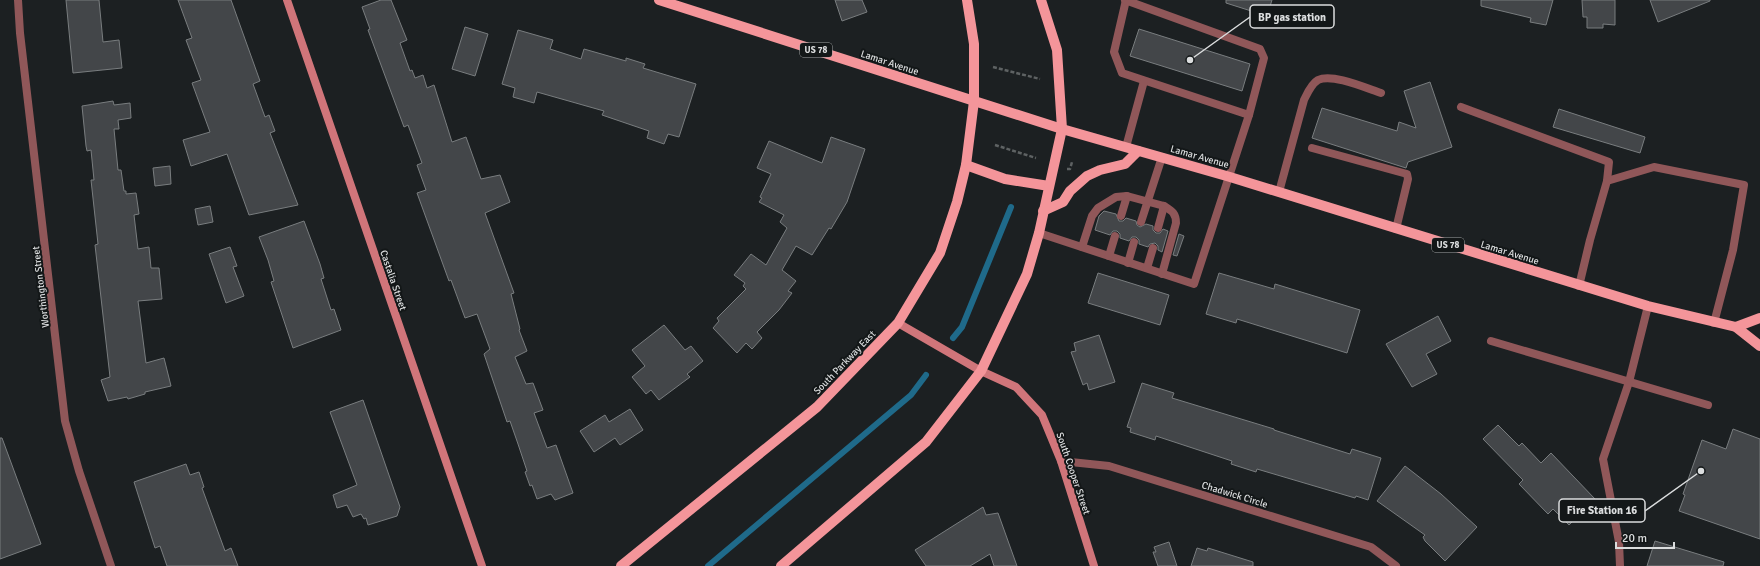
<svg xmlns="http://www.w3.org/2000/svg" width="1760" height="566" font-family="Signika,sans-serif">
	<rect width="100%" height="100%" fill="#1c2022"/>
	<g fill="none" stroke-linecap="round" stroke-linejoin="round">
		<g stroke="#1f6a8a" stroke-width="6">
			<polyline points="953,338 962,327 1011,207"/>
			<polyline points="708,566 911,395 926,375"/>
		</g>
	</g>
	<g fill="#434649" stroke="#797d7f">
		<polygon points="66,0 99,0 103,42 119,40 122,68 73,73"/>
		<polygon points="178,0 231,0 260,81 253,84 265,117 269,115 275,131 270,133 298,205 249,215 227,154 191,166 183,140 210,132 192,83 201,80 186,40 192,38"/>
		<polygon points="381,0 391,0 407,40 400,43 410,71 412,70 415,78 423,75 427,88 434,85 452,142 466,137 481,179 500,175 510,202 485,213 514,293 511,294 520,329 519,330 527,351 515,357 526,384 533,383 543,410 534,413 547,448 556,445 573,493 555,500 551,494 537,499 532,485 530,486 525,472 527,471 518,444 510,421 507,422 484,354 490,349 477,314 465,318 451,280 449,281 417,193 426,190 417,165 422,163 408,125 404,127 368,30 370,29 362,7"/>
		<polygon points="835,0 862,0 867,12 842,21"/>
		<polygon points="1226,0 1272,0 1267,16 1226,3"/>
		<polygon points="1481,0 1553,0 1546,25 1530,22 1531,18 1481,6"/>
		<polygon points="1582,0 1615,0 1615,25 1603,24 1603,28 1587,28 1587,17 1583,17"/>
		<polygon points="1650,0 1710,0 1710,1 1658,22"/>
		<polygon points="465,27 488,34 475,76 452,69"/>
		<polygon points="1139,29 1250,64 1242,91 1130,56"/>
		<polygon points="518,30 553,40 550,49 581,59 584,49 626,61 626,58 645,64 643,68 696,84 679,137 668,134 664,144 647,138 649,131 602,115 604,111 537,92 534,103 513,97 515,88 502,84"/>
		<polygon points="1430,82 1452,147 1408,162 1406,168 1312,138 1322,108 1397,131 1399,122 1416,128 1404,91"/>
		<polygon points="113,101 114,105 130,103 131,118 118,120 119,129 114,129 118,170 121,170 124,191 126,191 126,194 136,193 139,214 134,215 138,249 149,247 151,268 159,268 162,299 138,301 146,363 164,358 171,386 145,392 145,394 128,399 127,397 108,401 101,380 110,377 95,245 98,244 91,180 94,180 91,150 87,151 86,146 82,106"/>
		<polygon points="1559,109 1645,137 1640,153 1553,127"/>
		<polygon points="831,137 865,149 847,202 831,229 829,228 812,255 796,246 782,270 796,281 788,291 792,293 779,310 757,332 762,338 752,349 746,343 737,353 713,328 719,321 717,318 746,289 743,286 745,283 734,275 751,254 766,265 787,228 780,222 784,215 759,202 762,198 760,197 771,174 757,168 769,141 822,163"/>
		<polygon points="170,166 171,184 155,186 153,168"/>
		<polygon points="210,206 213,222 198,225 195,209"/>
		<polygon points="1104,211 1116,214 1119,221 1123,221 1126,218 1136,221 1137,225 1140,227 1146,224 1153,226 1153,230 1156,233 1160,233 1163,229 1168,231 1162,252 1158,250 1158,246 1155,243 1150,244 1148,247 1139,244 1139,240 1136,237 1132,237 1129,241 1120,238 1120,234 1117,231 1113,231 1110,235 1095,230 1099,216"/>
		<polygon points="304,221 320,264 324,278 321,279 331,310 334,309 341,330 293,348 271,282 274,281 268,260 259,237"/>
		<polygon points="1179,234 1184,236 1177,256 1173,255"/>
		<polygon points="230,247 237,266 233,267 244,296 226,303 209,254"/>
		<polygon points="1098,273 1169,295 1160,325 1088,303"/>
		<polygon points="1219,273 1274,289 1275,284 1360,310 1347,353 1237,319 1236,323 1206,314"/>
		<polygon points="1438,316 1451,341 1426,354 1437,374 1412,387 1386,344"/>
		<polygon points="664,325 685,350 691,346 703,361 687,374 690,377 659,400 651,390 646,394 632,377 645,366 632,350"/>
		<polygon points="1099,335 1115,382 1089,390 1087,383 1083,385 1071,352 1076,351 1074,343"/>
		<polygon points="1142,383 1174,393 1172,398 1274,429 1274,430 1350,454 1352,449 1381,458 1368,500 1356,496 1355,498 1257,469 1256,472 1231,464 1232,461 1156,436 1155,440 1130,432 1131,428 1127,427"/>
		<polygon points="363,400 400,507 397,516 368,525 366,518 364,519 361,514 353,517 347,505 337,508 333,495 357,485 330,412"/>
		<polygon points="630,409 643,430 620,445 615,438 594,452 580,431 605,415 609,422"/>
		<polygon points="1498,425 1519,446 1522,443 1541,463 1551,453 1595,499 1569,525 1553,509 1548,514 1519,484 1523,480 1483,439"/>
		<polygon points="1733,429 1760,439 1760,539 1679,511 1685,495 1683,494 1702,440 1726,449"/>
		<polygon points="0,438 2,438 41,544 0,559"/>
		<polygon points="186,464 190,475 199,472 204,487 202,488 225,551 231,548 238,566 167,566 160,546 155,548 134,482"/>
		<polygon points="1405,466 1441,494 1477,527 1445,561 1425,541 1423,537 1425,535 1377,501"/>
		<polygon points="983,507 986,515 998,513 1017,566 994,566 990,554 970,566 926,566 915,550"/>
		<polygon points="1655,541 1724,562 1723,566 1647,566"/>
		<polygon points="1169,542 1177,566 1158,566 1153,552 1156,552 1154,547"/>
		<polygon points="1197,548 1207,551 1208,548 1253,562 1253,566 1191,566"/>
	</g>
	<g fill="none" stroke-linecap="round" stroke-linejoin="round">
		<g stroke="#5e6263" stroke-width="2.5" stroke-dasharray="4 2" stroke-linecap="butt">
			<polyline points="993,67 1040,79"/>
			<polyline points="995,145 1036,158"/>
			<polyline points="1067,169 1070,169 1072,162"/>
		</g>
		<g stroke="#905759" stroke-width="8">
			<polyline points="1126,0 1114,52 1122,73 1249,115"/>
			<polyline points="1461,107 1609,162 1607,181"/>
			<polyline points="1126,147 1144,81"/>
			<polyline points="1312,148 1407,174 1408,179 1396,229"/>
			<path d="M1279,192L1304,100C1307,94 1311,84 1318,80C1332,73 1366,88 1381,93"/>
			<polyline points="1121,216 1127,196"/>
			<polyline points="1141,222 1162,157"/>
			<polyline points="1039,233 1194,284 1249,115 1264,58 1260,49 1125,0"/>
			<polyline points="1082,247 1092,216 1098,208 1116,197 1127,196 1164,206 1158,228"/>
			<polyline points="1109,256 1115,236"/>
			<polyline points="1128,263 1134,242"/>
			<polyline points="1147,268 1153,248"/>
			<path d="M1162,274L1176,223C1176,213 1172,211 1164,206"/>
			<polyline points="1579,286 1590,240 1607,181 1654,167 1744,185 1733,250 1714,323"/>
			<polyline points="1491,341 1708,405"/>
			<polyline points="1620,566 1619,542 1603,459 1629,382 1648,306"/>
		</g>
		<g stroke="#905759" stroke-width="8">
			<polyline points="18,0 20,33 65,421 79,471 111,566"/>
			<polyline points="1061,461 1109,466 1371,547 1396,566"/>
		</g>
		<g stroke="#d0757a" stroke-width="8">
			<polyline points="287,0 482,566"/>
			<polyline points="898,323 981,371 1016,387 1042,415 1061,461 1094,566"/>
		</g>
		<g stroke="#f4959a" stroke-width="10">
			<polyline points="659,0 1062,129 1230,177 1648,306 1736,327 1760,346"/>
			<polyline points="966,165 1005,179 1049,186"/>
			<polyline points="1043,211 1063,202 1070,191 1087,176 1100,170 1125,164 1138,151"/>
			<polyline points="1736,327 1760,318"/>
			<polyline points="621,566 817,407 898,323 940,253 957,202 966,165 974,101 974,44 967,0"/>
			<polyline points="781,566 926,442 981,371 1027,274 1039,233 1062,129 1057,50 1041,0"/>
		</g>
	</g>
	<g text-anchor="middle" stroke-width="4" stroke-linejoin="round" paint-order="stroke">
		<g fill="#131718" stroke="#9fa2a3" stroke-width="1">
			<rect x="800" y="43" width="32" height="14" rx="3"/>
			<rect x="1432" y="238" width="32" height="14" rx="3"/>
		</g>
		<g font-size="9" font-weight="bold" fill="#dbddde">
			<text x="816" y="53">US 78</text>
			<text x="1448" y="248">US 78</text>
		</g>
		<g font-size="10" fill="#dbddde" stroke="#131718">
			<text transform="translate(890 62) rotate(18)" y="4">Lamar Avenue</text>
			<text transform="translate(1200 156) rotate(16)" y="4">Lamar Avenue</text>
			<text transform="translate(1510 252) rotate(17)" y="4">Lamar Avenue</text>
			<text transform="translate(394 280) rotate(71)" y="4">Castalia Street</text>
			<text transform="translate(40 287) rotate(-97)" y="4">Worthington Street</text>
			<text transform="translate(844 362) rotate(-46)" y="4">South Parkway East</text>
			<text transform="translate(1074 473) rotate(71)" y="4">South Cooper Street</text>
			<text transform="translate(1235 494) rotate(17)" y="4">Chadwick Circle</text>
		</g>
	</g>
	<path fill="none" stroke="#dbddde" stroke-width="1.5" d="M1190 60L1250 17M1701 471L1645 511"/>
	<g fill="#dbddde" stroke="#131718" stroke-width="1.5">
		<circle cx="1190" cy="60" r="4"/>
		<circle cx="1701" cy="471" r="4"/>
	</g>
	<g fill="#131718" stroke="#dbddde" stroke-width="1.5">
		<rect x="1250" y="5" width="84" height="23" rx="4"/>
		<rect x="1559" y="499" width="86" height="23" rx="4"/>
	</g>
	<g font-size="11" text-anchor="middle" font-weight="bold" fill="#dbddde">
		<text x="1292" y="21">BP gas station</text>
		<text x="1602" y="514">Fire Station 16</text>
	</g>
	<path d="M1616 542v6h58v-6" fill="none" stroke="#dbddde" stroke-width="2"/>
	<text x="1622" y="542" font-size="12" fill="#dbddde" stroke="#131718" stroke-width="3" paint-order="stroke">20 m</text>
</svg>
